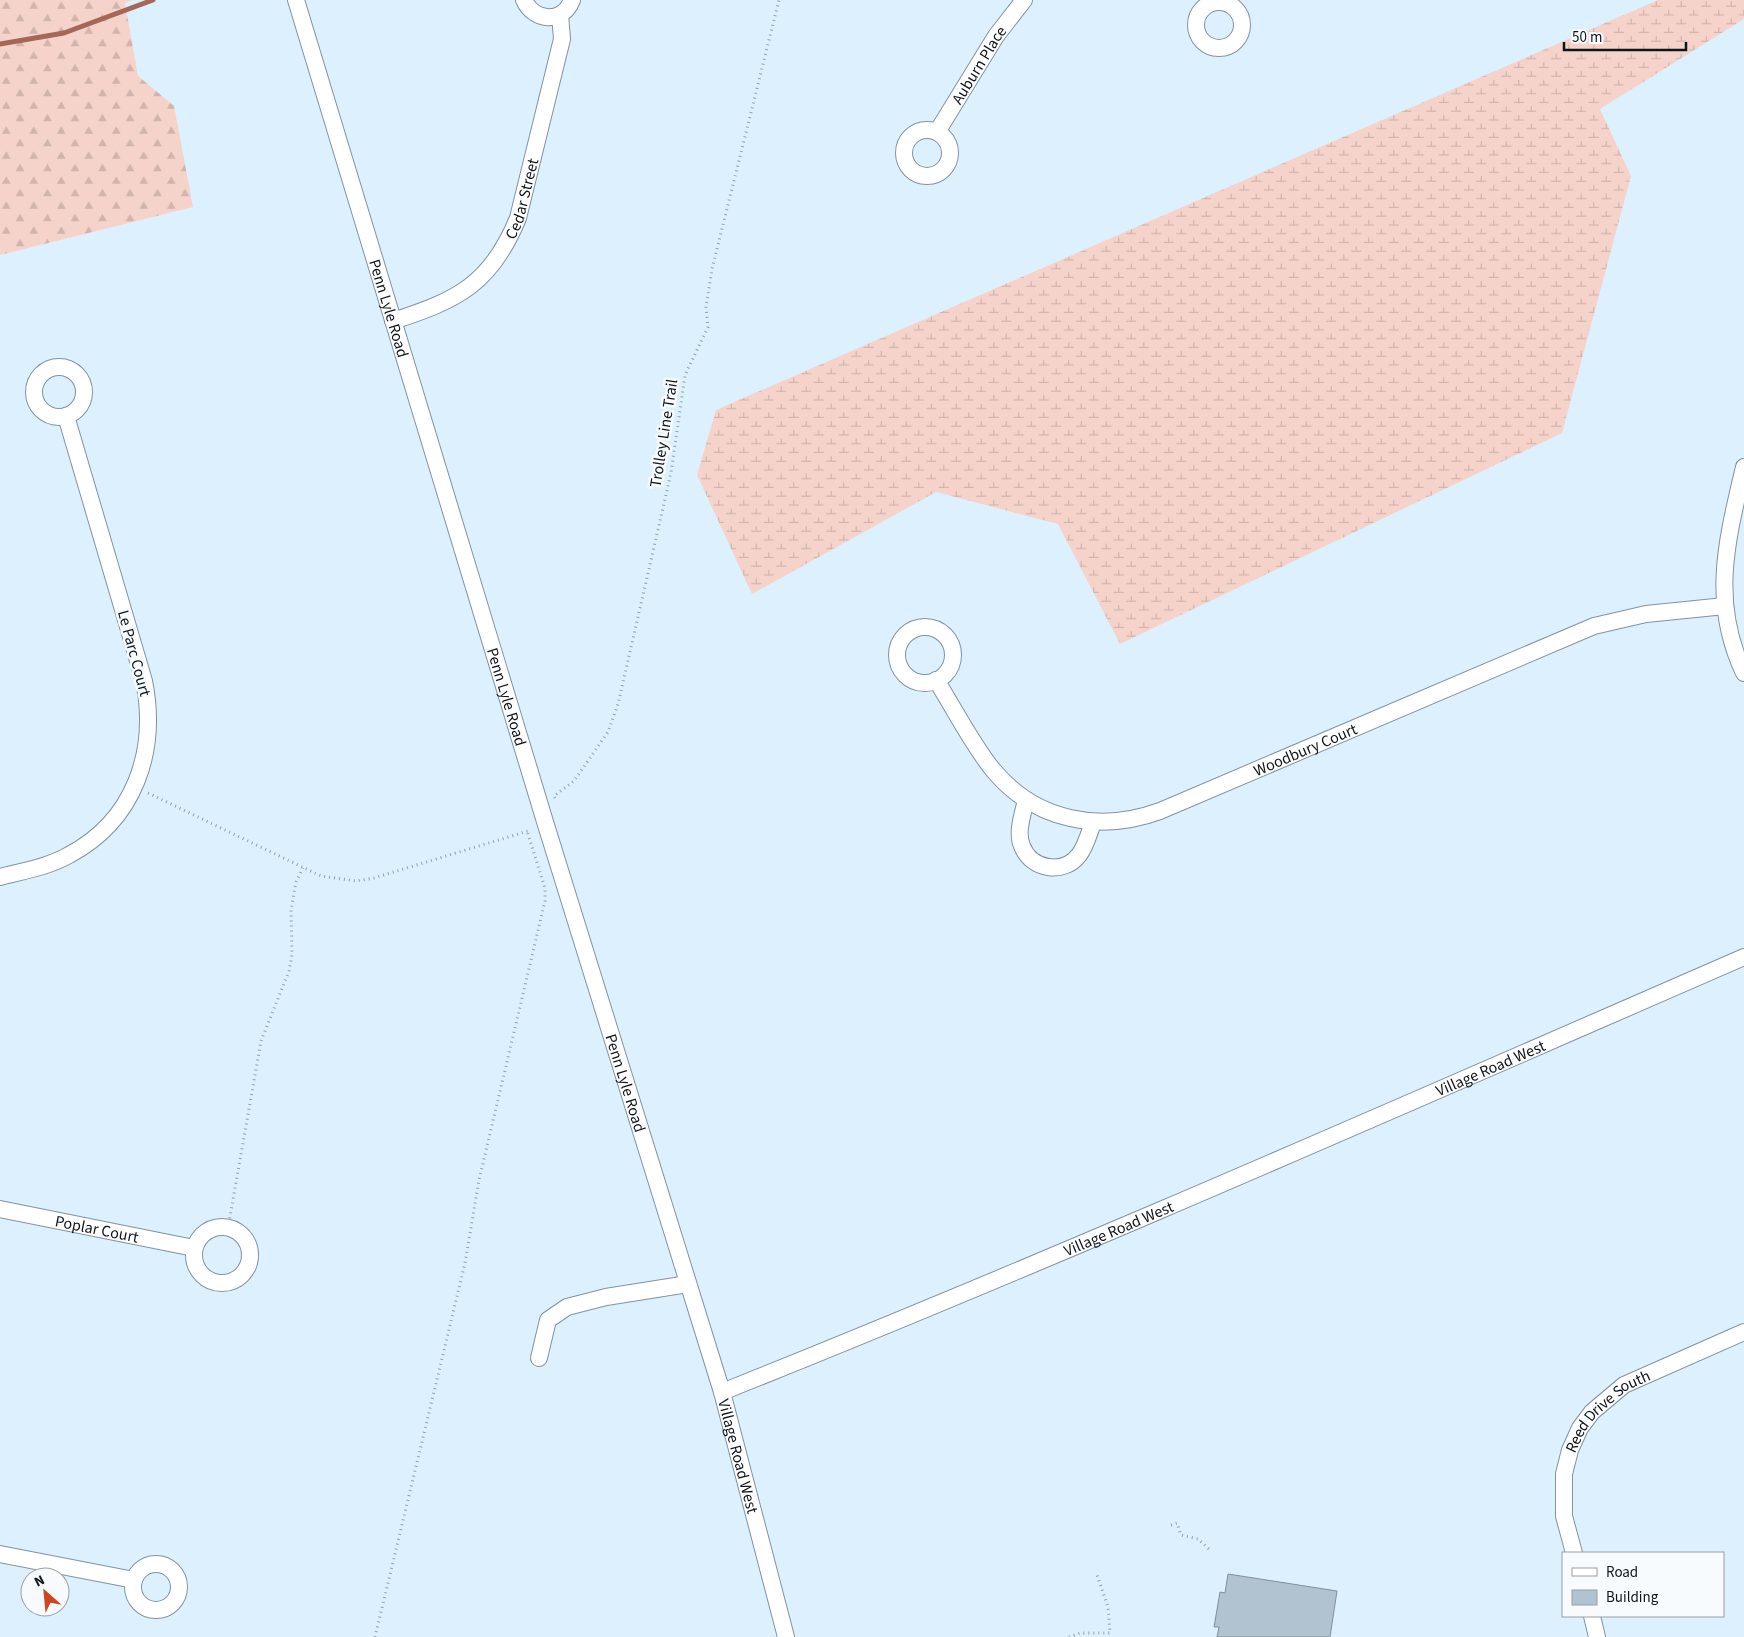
<svg xmlns="http://www.w3.org/2000/svg" width="1744" height="1637" font-family="'Source Sans 3',sans-serif">
	<defs>
		<pattern id="forest-firs" width="22" height="20" patternUnits="userSpaceOnUse" patternTransform="scale(1.25)"><rect width="22" height="20" fill="#f5d3ca"/><path d="M5 1l3.5 6h-7zM16 11l3.5 6h-7z" fill="#d1b4ad"/></pattern>
		<pattern id="wetland-marsh" width="20" height="14" patternUnits="userSpaceOnUse" patternTransform="scale(1.25)"><rect width="20" height="14" fill="#f5d3ca"/><path d="M1 5h8M5 5V1M11 12h8M15 12V8" fill="none" stroke="#d1b4ad"/></pattern>
	</defs>
	<rect width="100%" height="100%" fill="#ddf0fe"/>
	<polygon fill="url(#forest-firs)" points="0,0 132,0 125,3 138,76 174,106 193,207 0,255"/>
	<polygon fill="url(#wetland-marsh)" points="1658,0 1744,0 1744,19 1600,109 1631,176 1562,433 1120,644 1058,524 936,492 752,594 697,475 716,410"/>
	<g fill="none" stroke-linecap="round" stroke-linejoin="round">
		<polyline stroke="#a56758" stroke-width="5" points="0,44 64,33 153,0"/>
	</g>
	<polygon fill="#b1c3d0" stroke="#7f909d" points="1228,1574 1337,1591 1330,1637 1217,1637 1219,1627 1214,1627 1220,1592 1225,1593"/>
	<g fill="none" stroke-linecap="round" stroke-linejoin="round">
		<defs>
			<g id="minor">
				<path id="s1" d="M296,0L546,825L722,1392L786,1637"/>
				<path d="M524,0C534,22 563,24 572,0"/>
				<circle cx="1219" cy="25" r="23"/>
				<circle cx="927" cy="153" r="23"/>
				<path id="s2" d="M937,132L996,36L1024,0"/>
				<path id="s3" d="M393,321C458,300 491,284 518,218L562,39L560,15"/>
				<circle cx="59" cy="392" r="25"/>
				<path d="M1744,467C1727,540 1710,601 1744,673"/>
				<circle cx="925" cy="655" r="28"/>
				<path id="s4" d="M936,680C954,708 973,746 994,771C1036,821 1100,833 1160,811L1594,626L1646,614L1725,606"/>
				<path d="M1026,800C1023,814 1016,832 1022,846C1031,870 1064,875 1079,855C1086,846 1089,833 1093,823"/>
				<path d="M0,877C23,871 48,867 69,855C135,820 158,751 144,681L66,416"/>
				<path id="s5" d="M0,1209L194,1248"/>
				<circle cx="222" cy="1255" r="28"/>
				<polyline points="539,1358 548,1320 567,1307 606,1297 688,1284"/>
				<path id="s6" d="M722,1392C1065,1255 1404,1105 1744,957"/>
				<path id="s7" d="M1574,1553L1564,1516V1474L1570,1450L1580,1428L1592,1412L1624,1385L1744,1332"/>
				<polyline points="0,1554 134,1580"/>
				<circle cx="156" cy="1587" r="23"/>
				<polyline points="1592,1616 1597,1637"/>
			</g>
		</defs>
		<use href="#minor" stroke="#8293a0" stroke-width="18"/>
		<g stroke="#93a1ac" stroke-width="3" stroke-dasharray="1 4" stroke-linecap="butt">
			<polyline points="148,793 321,876 356,881 374,878 528,831"/>
			<polyline points="555,798 554,796 574,781 608,732 618,704 671,473 685,375 708,327 706,307 712,269 779,0"/>
			<polyline points="228,1228 261,1041 289,971 292,955 291,910 296,882 303,868"/>
			<polyline points="1171,1525 1177,1523 1181,1535 1198,1539 1209,1549"/>
			<polyline points="375,1637 465,1263 479,1180 545,901 545,888 527,831"/>
			<polyline points="1069,1637 1080,1633 1110,1633 1108,1607 1097,1575"/>
		</g>
		<use href="#minor" stroke="#fff" stroke-width="16"/>
	</g>
	<g text-anchor="middle" stroke-width="5" stroke-linejoin="round" paint-order="stroke">
		<g font-size="16" fill="#0f151a" stroke="#f7fbfe">
			<text dy="6" stroke="none"><textPath href="#s2" startOffset="79">Auburn Place</textPath></text>
			<text dy="6" stroke="none"><textPath href="#s3" startOffset="189">Cedar Street</textPath></text>
			<text dy="6" stroke="none"><textPath href="#s1" startOffset="322">Penn Lyle Road</textPath></text>
			<text transform="translate(663 433) rotate(-81)" y="6">Trolley Line Trail</text>
			<text transform="translate(135 653) rotate(75)" y="6">Le Parc Court</text>
			<text dy="6" stroke="none"><textPath href="#s1" startOffset="728">Penn Lyle Road</textPath></text>
			<text dy="6" stroke="none"><textPath href="#s4" startOffset="448">Woodbury Court</textPath></text>
			<text dy="6" stroke="none"><textPath href="#s6" startOffset="834">Village Road West</textPath></text>
			<text dy="6" stroke="none"><textPath href="#s1" startOffset="1132">Penn Lyle Road</textPath></text>
			<text dy="6" stroke="none"><textPath href="#s6" startOffset="429">Village Road West</textPath></text>
			<text dy="6" stroke="none"><textPath href="#s5" startOffset="99">Poplar Court</textPath></text>
			<text dy="6" stroke="none"><textPath href="#s7" startOffset="161">Reed Drive South</textPath></text>
			<text dy="6" stroke="none"><textPath href="#s1" startOffset="1522">Village Road West</textPath></text>
		</g>
	</g>
	<rect x="1562" y="1552" width="162" height="65" fill="#f7fbfe" stroke="#9a9fa3"/>
	<rect x="1572" y="1568" width="25" height="8" fill="#ffffff" stroke="#9a9fa3"/>
	<text x="1606" y="1577" font-size="15" fill="#0f151a">Road</text>
	<rect x="1572" y="1590" width="25" height="15" fill="#b1c3d0" stroke="#9a9fa3"/>
	<text x="1606" y="1602" font-size="15" fill="#0f151a">Building</text>
	<g transform="translate(45 1592) rotate(333)"><circle r="24" fill="#f7fbfe" stroke="#9a9fa3"/>
	<path d="M0-4L9 19L0 12L-9 19Z" fill="#cf4520"/>
	<text y="-8" font-size="14" font-weight="bold" text-anchor="middle" fill="#0f151a">N</text>
	</g>
	<path d="M1564 42v8h122v-8" fill="none" stroke="#0f151a" stroke-width="2.5"/>
	<text x="1572" y="42" font-size="15" fill="#0f151a" stroke="#f7fbfe" stroke-width="4" paint-order="stroke">50 m</text>
</svg>
